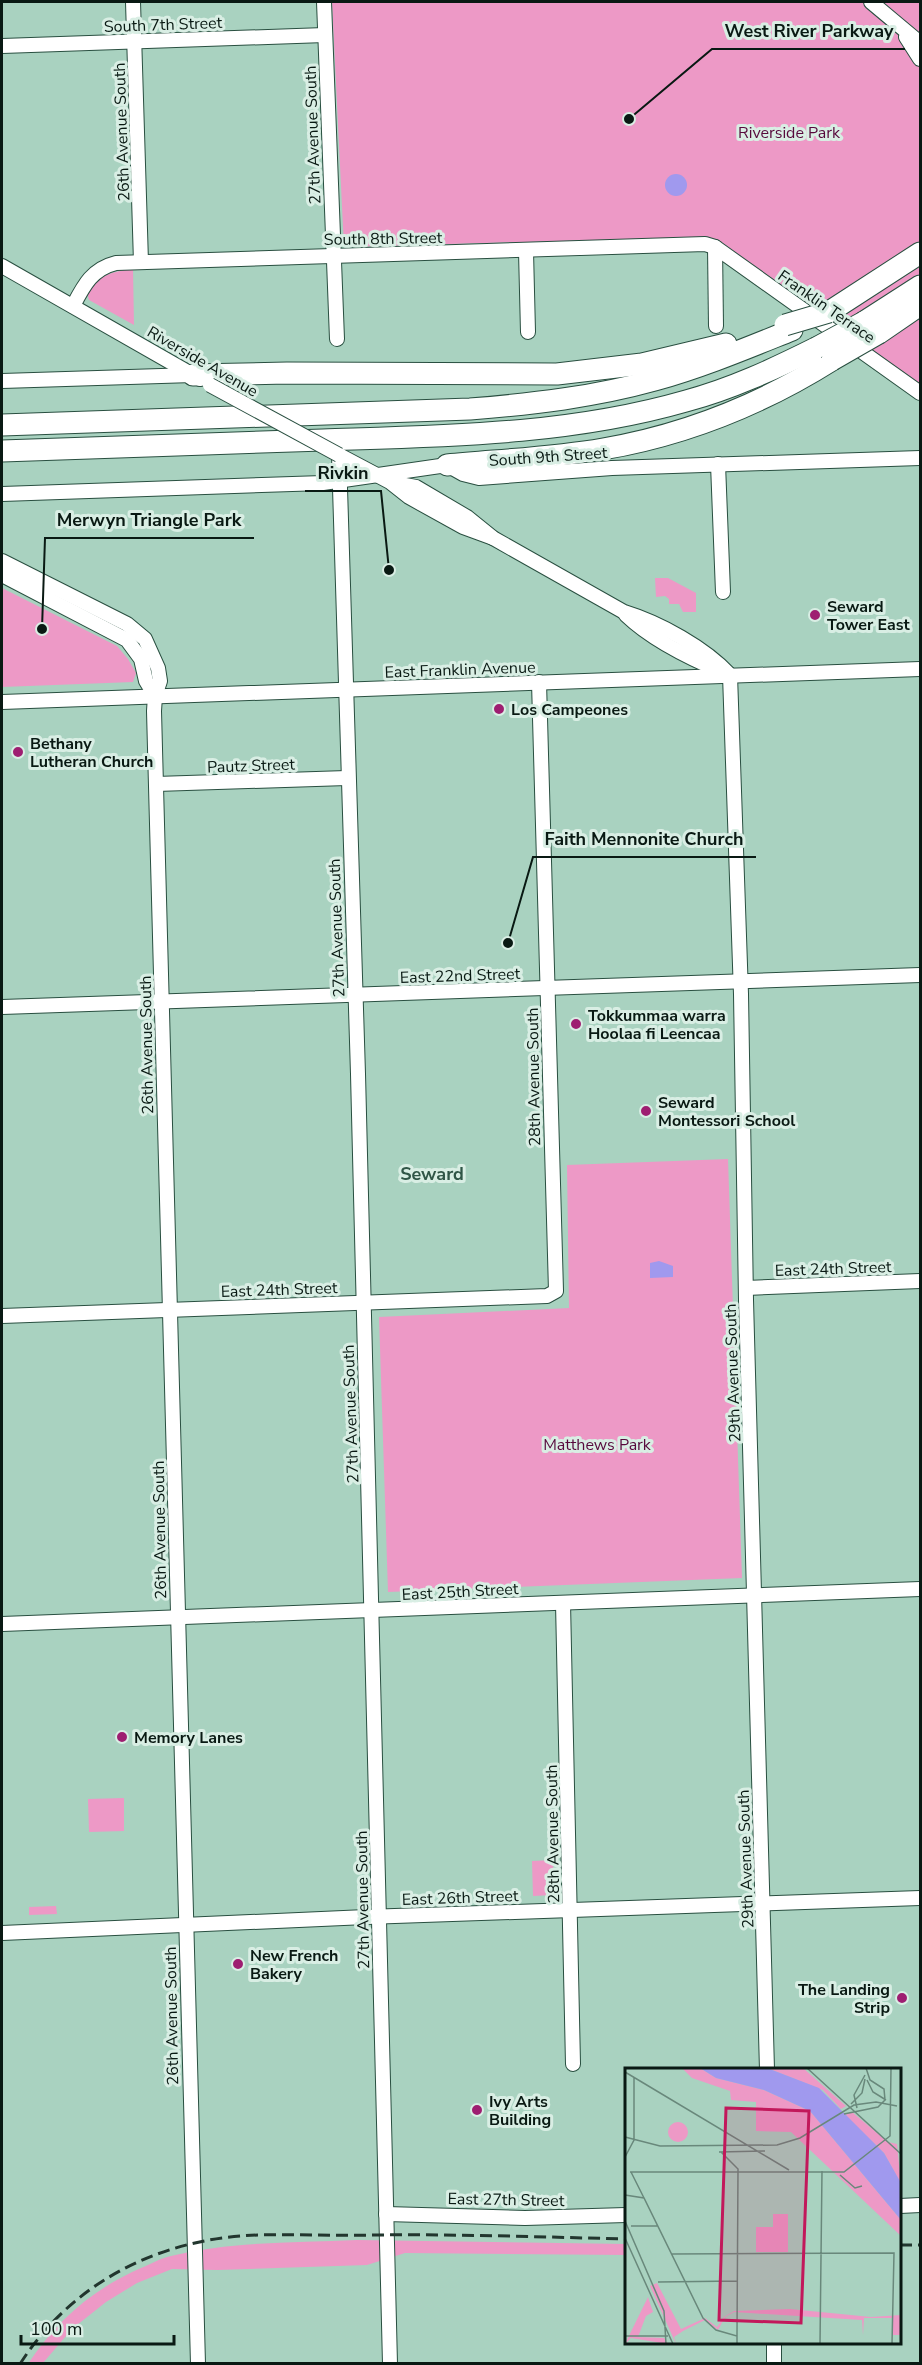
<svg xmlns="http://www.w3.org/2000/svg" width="922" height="2365" font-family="'Nunito Sans',sans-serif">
	<rect width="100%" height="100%" fill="#a9d2c0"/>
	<g fill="#ed99c6">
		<polygon points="332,2 920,2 920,385 802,299 728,248 699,237 344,247"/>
		<path d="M133,269L134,325L89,300C80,278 119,270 133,269Z"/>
		<polygon points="655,578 668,578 696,593 696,612 683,612 679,604 669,604 669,599 665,596 656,597"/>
		<polygon points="2,588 117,646 128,659 136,673 133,682 2,687"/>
		<polygon points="728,1159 742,1578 388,1592 379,1317 569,1308 567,1165"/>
		<polygon points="124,1798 124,1831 89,1832 88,1799"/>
		<polygon points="553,1860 554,1895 533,1896 532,1861"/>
		<polygon points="56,1906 57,1914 29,1915 29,1907"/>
		<path d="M357,2240L626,2244V2255L405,2253L367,2265L217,2270L172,2269L137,2283L106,2302L72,2329L43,2363L28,2364C57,2320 93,2289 141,2268C151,2264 161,2258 171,2256C231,2241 296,2243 357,2240Z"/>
	</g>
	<g fill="#a099ee">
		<circle cx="676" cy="185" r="11"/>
		<polygon points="659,1261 673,1266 673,1277 650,1278 650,1263"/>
	</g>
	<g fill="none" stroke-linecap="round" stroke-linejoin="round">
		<defs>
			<g id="minor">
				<polyline points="133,2 141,262"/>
				<polyline points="324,2 337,339"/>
				<polyline points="871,2 920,43"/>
				<polyline points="906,37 920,59"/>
				<polyline points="2,46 325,35"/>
				<polyline points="715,247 716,326"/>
				<polyline points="526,251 528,332"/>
				<polyline points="2,266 200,379"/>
				<path d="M73,306C84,285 92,269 116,263L705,244L715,247L920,393"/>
				<polyline points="2,381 193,375"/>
				<polyline points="718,464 723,592"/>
				<path d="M394,483L416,487L467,517L493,538L624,612C660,623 705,648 730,675"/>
				<polyline points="2,494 323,483 447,465 463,474 479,478 612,468 920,458"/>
				<polyline points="2,561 127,624 145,639 158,668 160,681 155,696 154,711 198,2364"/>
				<polyline points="2,575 127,640 141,659 146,681 155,696"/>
				<path d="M626,615C653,641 691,659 725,673"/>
				<polyline points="730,675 741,994 746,1300 767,2070"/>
				<polyline points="2,702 920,669"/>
				<polyline points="156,784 347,778"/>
				<polyline points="2,1007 920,975"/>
				<polyline points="746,1288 920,1281"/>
				<polyline points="2,1316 547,1296 556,1291 539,682"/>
				<polyline points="563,1603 573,2064"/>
				<polyline points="2,1624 920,1589"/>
				<polyline points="2,1933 366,1917 920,1898"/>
				<polyline points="900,2206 920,2205"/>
				<polyline points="386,2214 525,2218 626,2215"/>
				<polyline points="774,2342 774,2364"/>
				<polyline points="390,2364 358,1074 339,455 390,482 409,497 463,527 493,538"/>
			</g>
			<g id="highway">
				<polyline points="829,312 920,253"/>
				<polyline points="864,322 920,286"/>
				<polyline points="879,333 920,305"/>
				<polyline points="193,375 287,373 557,374 642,364 726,344"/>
				<path d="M2,425L470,409C533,404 594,397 655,380C702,367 747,348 792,330"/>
				<path d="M2,451C109,447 216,444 323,440C445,436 568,435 686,401C731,389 774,369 816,348"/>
				<path d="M447,465C499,460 551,458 603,449C685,435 762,404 832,360"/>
			</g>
		</defs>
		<use href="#minor" stroke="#294f40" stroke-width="16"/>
		<use href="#highway" stroke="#294f40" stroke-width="23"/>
		<use href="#minor" stroke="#fff" stroke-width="14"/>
		<use href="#highway" stroke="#fff" stroke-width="21"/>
		<g stroke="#22362e" stroke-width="3" stroke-dasharray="12 6" stroke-linecap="butt">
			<polyline points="900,2245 920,2245"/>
			<path d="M20,2364C73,2281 161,2238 258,2235C296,2234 334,2236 372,2235C457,2234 542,2237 626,2239"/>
		</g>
		<defs>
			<polyline id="minor-bridge" points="210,385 339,455"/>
			<g id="highway-bridge">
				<polyline points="785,325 829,312"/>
				<polyline points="816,348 864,322"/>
				<polyline points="832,360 879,333"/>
			</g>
		</defs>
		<use href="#minor-bridge" stroke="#294f40" stroke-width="16" stroke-linecap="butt"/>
		<use href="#highway-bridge" stroke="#294f40" stroke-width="23" stroke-linecap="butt"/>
		<use href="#minor-bridge" stroke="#fff" stroke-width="14"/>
		<use href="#highway-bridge" stroke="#fff" stroke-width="21"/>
	</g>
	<g fill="#9e1e71" stroke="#d9eee4" stroke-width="2">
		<circle cx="815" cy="615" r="6"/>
		<circle cx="499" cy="709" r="6"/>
		<circle cx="18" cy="752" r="6"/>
		<circle cx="576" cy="1024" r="6"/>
		<circle cx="646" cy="1111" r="6"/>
		<circle cx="122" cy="1737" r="6"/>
		<circle cx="238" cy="1964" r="6"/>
		<circle cx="902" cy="1998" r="6"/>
		<circle cx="477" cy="2110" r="6"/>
	</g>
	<g text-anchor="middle" stroke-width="6" stroke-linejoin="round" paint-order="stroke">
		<g font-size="16" fill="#091913" stroke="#d9eee4">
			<text transform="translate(163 24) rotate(-2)" y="6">South 7th Street</text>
			<text transform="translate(121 132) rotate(-92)" y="6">26th Avenue South</text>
			<text transform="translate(312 135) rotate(-92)" y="6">27th Avenue South</text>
			<text transform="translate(383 238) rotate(-1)" y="6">South 8th Street</text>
			<text transform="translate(827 306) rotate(35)" y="6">Franklin Terrace</text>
			<text transform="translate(203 361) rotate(30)" y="6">Riverside Avenue</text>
			<text transform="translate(548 456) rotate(-4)" y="6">South 9th Street</text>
			<text transform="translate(460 669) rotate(-2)" y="6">East Franklin Avenue</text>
			<text transform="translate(251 765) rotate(-2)" y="6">Pautz Street</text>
			<text transform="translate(336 928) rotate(-92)" y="6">27th Avenue South</text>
			<text transform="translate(460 975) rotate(-2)" y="6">East 22nd Street</text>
			<text transform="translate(146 1045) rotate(-91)" y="6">26th Avenue South</text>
			<text transform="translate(533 1077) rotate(-91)" y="6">28th Avenue South</text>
			<text transform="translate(833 1268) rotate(-2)" y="6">East 24th Street</text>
			<text transform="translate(279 1289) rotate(-2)" y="6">East 24th Street</text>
			<text transform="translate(732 1373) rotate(-92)" y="6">29th Avenue South</text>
			<text transform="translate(350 1414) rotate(-92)" y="6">27th Avenue South</text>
			<text transform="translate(159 1530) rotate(-91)" y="6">26th Avenue South</text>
			<text transform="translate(460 1591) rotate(-3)" y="6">East 25th Street</text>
			<text transform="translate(552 1834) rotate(-91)" y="6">28th Avenue South</text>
			<text transform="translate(745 1859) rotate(-92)" y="6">29th Avenue South</text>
			<text transform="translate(460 1897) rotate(-2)" y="6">East 26th Street</text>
			<text transform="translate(362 1900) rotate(-91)" y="6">27th Avenue South</text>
			<text transform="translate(171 2016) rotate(-91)" y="6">26th Avenue South</text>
			<text transform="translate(506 2199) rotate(1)" y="6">East 27th Street</text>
		</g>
		<g font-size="16" fill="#57083c" stroke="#d9eee4">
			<text x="789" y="138">Riverside Park</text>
			<text x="597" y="1450">Matthews Park</text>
		</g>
		<g font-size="16" font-weight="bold" fill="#091913" stroke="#d9eee4" text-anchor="start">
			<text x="827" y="612">Seward<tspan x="827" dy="18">Tower East</tspan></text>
			<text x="511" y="715">Los Campeones</text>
			<text x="30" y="749">Bethany<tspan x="30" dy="18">Lutheran Church</tspan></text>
			<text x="588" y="1021">Tokkummaa warra<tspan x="588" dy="18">Hoolaa fi Leencaa</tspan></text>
			<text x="658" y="1108">Seward<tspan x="658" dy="18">Montessori School</tspan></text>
			<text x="134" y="1743">Memory Lanes</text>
			<text x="250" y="1961">New French<tspan x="250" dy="18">Bakery</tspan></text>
			<text x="890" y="1995" text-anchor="end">The Landing<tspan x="890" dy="18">Strip</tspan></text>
			<text x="489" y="2107">Ivy Arts<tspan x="489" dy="18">Building</tspan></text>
		</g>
		<g font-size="18" font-weight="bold" fill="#305647" stroke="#d9eee4">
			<text x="432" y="1180">Seward</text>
		</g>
	</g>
	<g transform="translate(625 2068)">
		<rect width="276" height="276" fill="#a9d2c0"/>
		<path d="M57,0H75L91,10L139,22L185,43L276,152V168L166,64L131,63V34L106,32L105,23L67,10ZM142,0H178L221,38L216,41L198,22ZM227,44L263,74L272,76L276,116L259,85L220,47ZM43 64a10 10 0 1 1 20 0a10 10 0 1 1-20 0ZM148,146H163V184H131V159H148ZM32,215L56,261L80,250L92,259L99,249L109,243L165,241L246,249L276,247V267H268V250H239L238,267L237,252L109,244L100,249L93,262L80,252L58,263L49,269L51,276L25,218ZM23,229L28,244L21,248L13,269L39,270L43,276L6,270L0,276Z" fill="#ed99c6"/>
		<path d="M75,0H142L194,20L259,85L276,115V152L185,43L139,22L91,10Z" fill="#a099ee"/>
		<path fill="none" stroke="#69887b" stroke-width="1.5" d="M182,0L276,86M0,4L164,102M242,12L248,24L261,32M226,36L237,25L240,11M232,40L229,27L240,7M219,46L253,39L260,32L259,21L245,12L241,0M0,69L35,78L152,77L175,70L229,37L251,34L272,38M94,84L140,83M96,84L113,101L112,268M0,89L9,72V9M5,104H219L265,68L266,0M6,104L19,130M215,107L230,120L237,118M0,127L19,130L78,250L91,262L112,268V276M0,153L39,243L41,276M6,158H33M0,170L48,276M47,186L269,185L267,276M33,214L112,213M0,268H43M195,276L197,103"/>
		<path fill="#c2185b" fill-opacity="0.15" stroke="#c2185b" stroke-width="3" d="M101,40L184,43L176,255L94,252Z"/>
		<rect width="276" height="276" fill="none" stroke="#091913" stroke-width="3"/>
	</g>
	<path fill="none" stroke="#091913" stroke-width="2" d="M629 119L712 49H905M389 570L381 491H305M42 629L45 538H254M508 943L533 857H756"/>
	<g fill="#091913" stroke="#d9eee4" stroke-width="2">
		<circle cx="629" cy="119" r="6"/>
		<circle cx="389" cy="570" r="6"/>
		<circle cx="42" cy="629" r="6"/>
		<circle cx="508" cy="943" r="6"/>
	</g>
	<g font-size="18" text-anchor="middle" font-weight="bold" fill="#091913" stroke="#d9eee4" stroke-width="6" stroke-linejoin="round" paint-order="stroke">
		<text x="809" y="37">West River Parkway</text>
		<text x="343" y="479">Rivkin</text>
		<text x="149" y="526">Merwyn Triangle Park</text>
		<text x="644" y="845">Faith Mennonite Church</text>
	</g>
	<rect width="922" height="2365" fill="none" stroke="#091913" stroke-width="6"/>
	<path d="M21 2335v9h153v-9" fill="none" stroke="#091913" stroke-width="3"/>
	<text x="30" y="2335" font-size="18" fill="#091913" stroke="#d9eee4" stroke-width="4.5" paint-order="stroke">100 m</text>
</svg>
